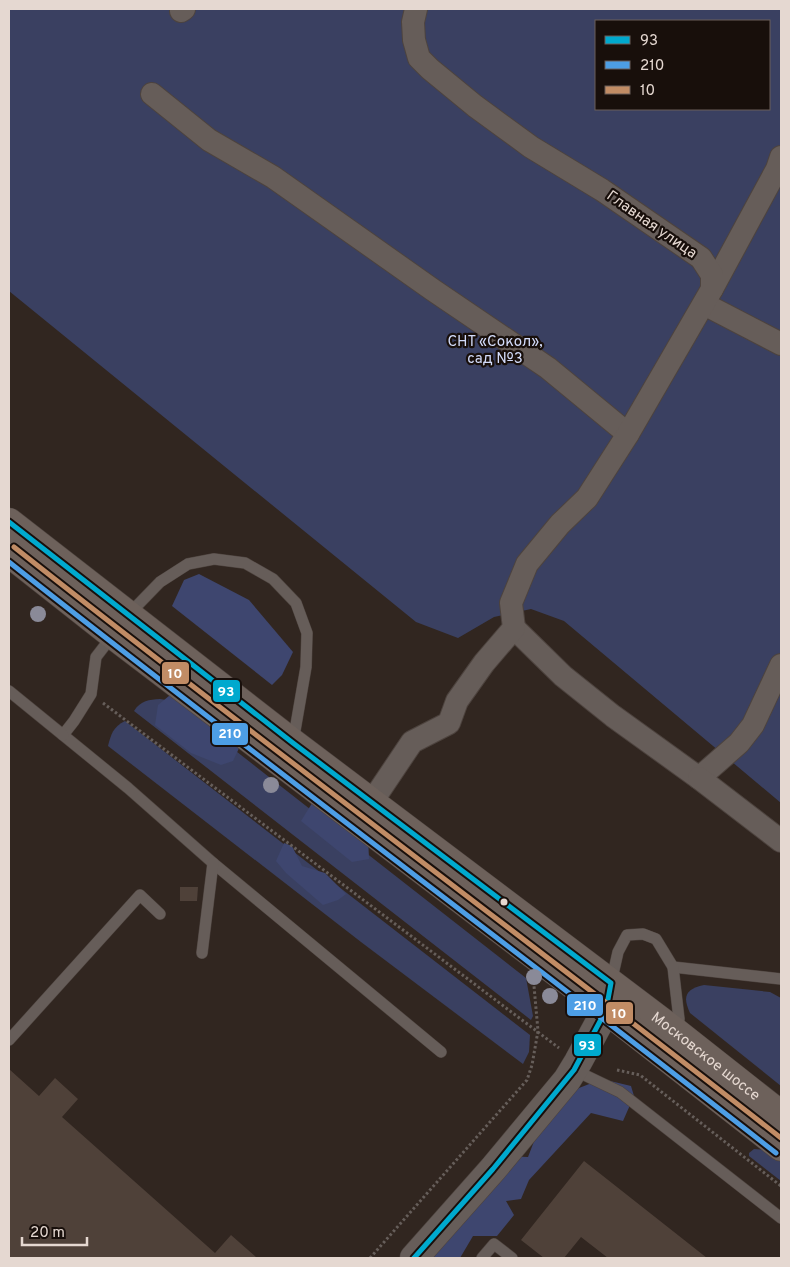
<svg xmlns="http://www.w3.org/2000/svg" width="790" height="1267" font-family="Overpass,sans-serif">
	<rect width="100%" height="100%" fill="#312620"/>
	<g fill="#3a4061" fill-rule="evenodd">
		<path d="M9,9H781V803L564,621L531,609L494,617L458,638L416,622L9,291ZM596,21H769V109H596Z"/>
		<path d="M160,699L172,701L526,978L533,1016L531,1020L134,711C141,700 149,700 160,699Z"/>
		<path d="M125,721L530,1035L529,1052L523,1064L361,942L108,746C111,734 113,727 125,721Z"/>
		<path d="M704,985L770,992L781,998V1086L690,1013C682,996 686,989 704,985Z"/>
		<polygon points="754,1149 766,1150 781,1162 781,1181 749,1156 749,1153"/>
	</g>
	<g fill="#3e466f">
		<polygon points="199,574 249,600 293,652 282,675 272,685 172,606 184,580"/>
		<polygon points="175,691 241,744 233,761 221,765 191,753 155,725 158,705"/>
		<polygon points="314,800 368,836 369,859 352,862 301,821"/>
		<polygon points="284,843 292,846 302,866 325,873 346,894 338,900 323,905 286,873 276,861"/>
		<polygon points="602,1079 631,1086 634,1096 623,1121 591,1113 529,1180 521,1199 506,1201 514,1215 497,1236 473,1236 460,1258 426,1258 501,1156 528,1157 538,1131 579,1088"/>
	</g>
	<g fill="#4f4139">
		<polygon points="180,887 198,887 197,901 180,901"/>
		<polygon points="9,1069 39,1096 55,1078 78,1099 62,1117 215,1253 231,1235 257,1258 9,1258"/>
		<polygon points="584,1161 707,1258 608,1258 581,1237 564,1258 544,1258 521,1240"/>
	</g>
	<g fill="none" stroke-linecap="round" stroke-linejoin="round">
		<defs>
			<g id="lane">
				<polyline points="128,615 160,582 188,564 214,559 245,563 273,579 296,603 307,633 306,667 293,742"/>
				<polyline points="113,635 96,657 91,694 74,721 63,735 128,788 213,863 441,1052"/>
				<polyline points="9,691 63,735"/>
				<polyline points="202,953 213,863"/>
				<polyline points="673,967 781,979"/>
				<polyline points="611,983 618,952 627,935 643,934 656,939 673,967 679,1019 678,1031"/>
				<polyline points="9,1040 140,895 160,914"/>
				<polyline points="574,1070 620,1092 781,1218"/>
				<polyline points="482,1258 494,1244 512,1258"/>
			</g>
			<g id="street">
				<polyline points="181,11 184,9"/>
				<polyline points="152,94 209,140 273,177 433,290 548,368 628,434"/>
				<polyline points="712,289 777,169 781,157"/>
				<polyline points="704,304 781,344"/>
				<polyline points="514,628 563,676 613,716 699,778 739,743 753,725 781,665"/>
				<polyline points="699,778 781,841"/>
				<polyline points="371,803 412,742 449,723 457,701 484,663 514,628 511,603 527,564 560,524 587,498 628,434 712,289 712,275 701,258 602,190 531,147 475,106 430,69 419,58 414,40 413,22 416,9"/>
			</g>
			<polyline id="secondary" points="414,1258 493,1169 567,1080 578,1062 606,1010"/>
			<g id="primary">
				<path id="s1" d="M9,522L293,743L677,1033L781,1115"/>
				<polyline points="9,553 113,635 606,1010 781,1147"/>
			</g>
		</defs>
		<use href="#lane" stroke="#4d433e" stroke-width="12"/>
		<use href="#street" stroke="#4d433e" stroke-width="24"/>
		<use href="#secondary" stroke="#4d433e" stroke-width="29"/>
		<use href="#primary" stroke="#4d433e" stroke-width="29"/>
		<g stroke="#665e5a" stroke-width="3" stroke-dasharray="2.5 2.5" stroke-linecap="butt">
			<polyline points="103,703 559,1048"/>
			<polyline points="617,1070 640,1075 781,1186"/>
			<polyline points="370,1258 527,1080 532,1065 538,1031 534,986"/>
		</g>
		<use href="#lane" stroke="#665d59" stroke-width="11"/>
		<use href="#street" stroke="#665d59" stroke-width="22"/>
		<use href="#secondary" stroke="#665d59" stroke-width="28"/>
		<use href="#primary" stroke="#6d615b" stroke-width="28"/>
		<defs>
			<polyline id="bus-1" points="9,522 293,743 611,983 606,1010 574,1070 493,1169 414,1258"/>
			<path id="bus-2" d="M9,562C262,762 522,954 776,1153"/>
			<path id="bus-3" d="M14,547C267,747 527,939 781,1138"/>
		</defs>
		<use href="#bus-1" stroke="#180f0b" stroke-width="9"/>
		<use href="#bus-2" stroke="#180f0b" stroke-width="9"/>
		<use href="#bus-3" stroke="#180f0b" stroke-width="9"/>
		<use href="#bus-1" stroke="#00a9ce" stroke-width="5"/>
		<use href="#bus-2" stroke="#4d9ee5" stroke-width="5"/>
		<use href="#bus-3" stroke="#c18c65" stroke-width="5"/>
	</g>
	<g fill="#8a8a98">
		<circle cx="38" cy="614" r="8"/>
		<circle cx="271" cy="785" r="8"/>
		<circle cx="534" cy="977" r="8"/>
		<circle cx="550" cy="996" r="8"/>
	</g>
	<circle fill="#e5d8d1" stroke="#180f0b" stroke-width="2" cx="504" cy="902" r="4.5"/>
	<g text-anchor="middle" stroke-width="4.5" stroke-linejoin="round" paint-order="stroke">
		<g font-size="15" fill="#e5d8d1" stroke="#180f0b">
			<text transform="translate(652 224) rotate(35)" y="5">Главная улица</text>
			<text dy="5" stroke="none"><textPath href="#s1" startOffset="878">Московское шоссе</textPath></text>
		</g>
		<g font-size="15" fill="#d3dcfb" stroke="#180f0b">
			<text x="495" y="346">СНТ «Сокол»,<tspan x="495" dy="17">сад №3</tspan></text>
		</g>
	</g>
	<g stroke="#180f0b" stroke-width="2">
		<rect x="161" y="661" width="29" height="24" rx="5" fill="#c18c65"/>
		<rect x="212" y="679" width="29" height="24" rx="5" fill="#00a9ce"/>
		<rect x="211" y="722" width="38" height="24" rx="5" fill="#4d9ee5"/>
		<rect x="566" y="993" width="38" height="24" rx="5" fill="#4d9ee5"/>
		<rect x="605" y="1001" width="29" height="24" rx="5" fill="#c18c65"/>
		<rect x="573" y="1033" width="29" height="24" rx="5" fill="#00a9ce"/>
	</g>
	<g font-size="14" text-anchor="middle" font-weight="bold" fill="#fff">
		<text x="175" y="678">10</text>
		<text x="226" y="696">93</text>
		<text x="230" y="738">210</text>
		<text x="585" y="1010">210</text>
		<text x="619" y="1018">10</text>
		<text x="587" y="1050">93</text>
	</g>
	<rect width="790" height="1267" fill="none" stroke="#e5d8d1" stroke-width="20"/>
	<rect x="595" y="20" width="175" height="90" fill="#180f0b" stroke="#6a5f5a"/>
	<rect x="605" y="36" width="25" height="8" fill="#00a9ce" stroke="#6a5f5a"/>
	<text x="640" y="45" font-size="15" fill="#e5d8d1">93</text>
	<rect x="605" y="61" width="25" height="8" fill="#4d9ee5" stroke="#6a5f5a"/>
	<text x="640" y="70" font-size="15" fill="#e5d8d1">210</text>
	<rect x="605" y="86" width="25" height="8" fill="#c18c65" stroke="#6a5f5a"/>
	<text x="640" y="95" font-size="15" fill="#e5d8d1">10</text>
	<path d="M22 1237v8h65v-8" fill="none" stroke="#e5d8d1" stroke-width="2.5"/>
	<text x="30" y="1237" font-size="15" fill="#e5d8d1" stroke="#180f0b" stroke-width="4" paint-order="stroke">20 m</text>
</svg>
